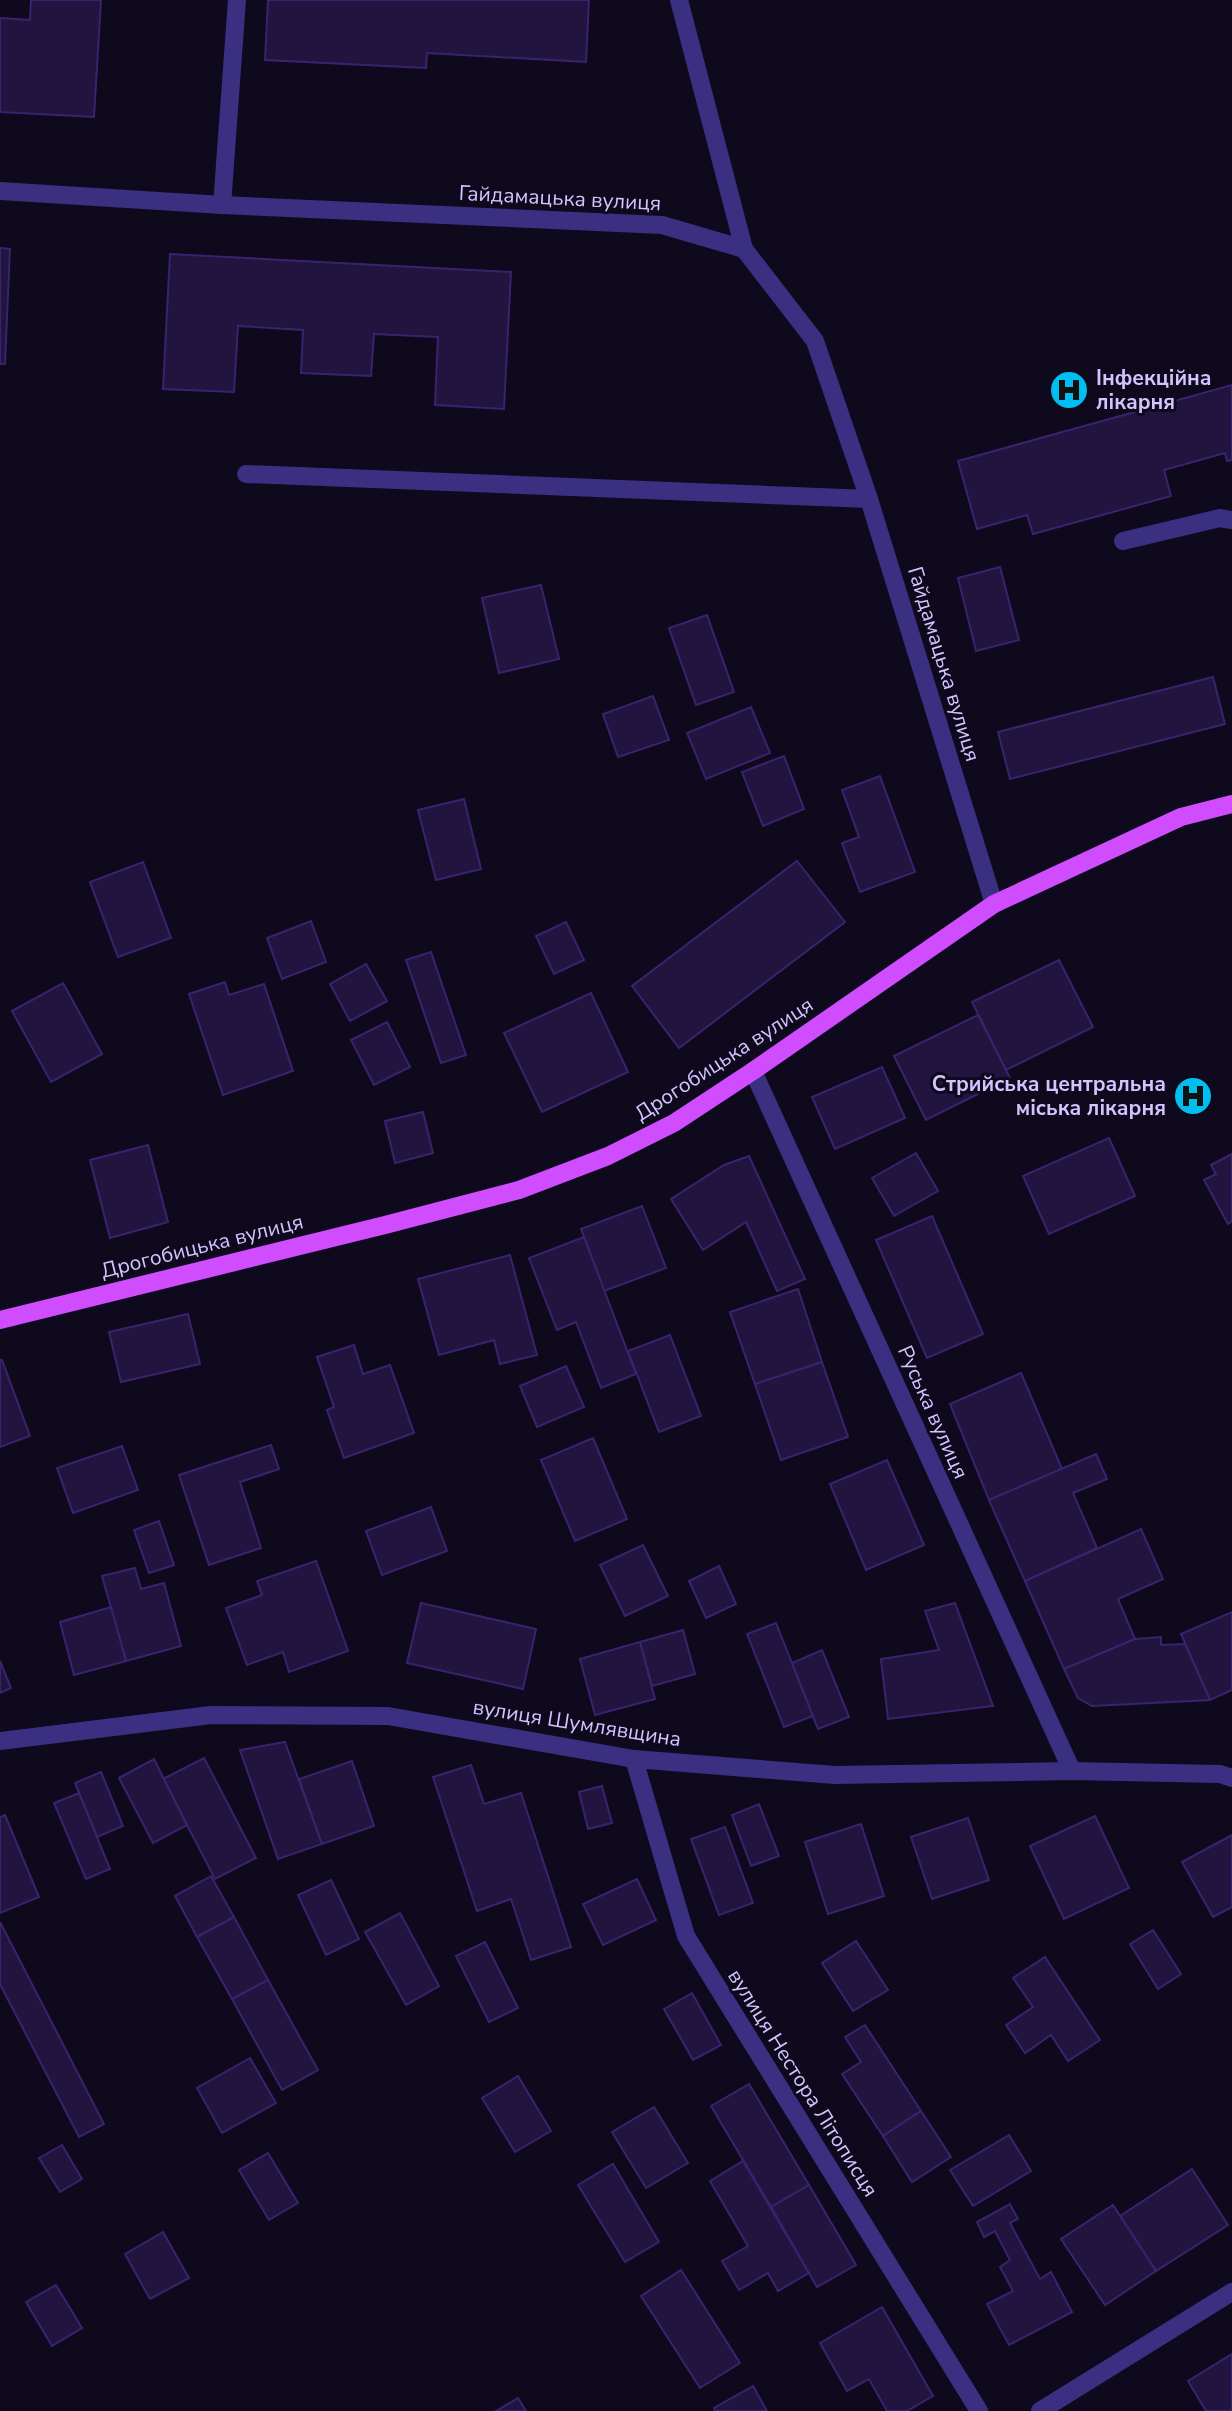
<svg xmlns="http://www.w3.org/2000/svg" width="1232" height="2411" font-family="'Nunito Sans',sans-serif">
	<rect width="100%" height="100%" fill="#0f091d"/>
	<g fill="#21143f" stroke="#3a236e" stroke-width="2">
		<polygon points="31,0 101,0 94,117 0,112 0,18 30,20"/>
		<polygon points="268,0 589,0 586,62 427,53 426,68 265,60"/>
		<polygon points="0,248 10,249 5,364 0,364"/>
		<polygon points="170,254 511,272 504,409 435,405 438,337 374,334 371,376 301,373 303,330 238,326 234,392 163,389"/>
		<polygon points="1232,385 1232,460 1227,461 1225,453 1164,470 1171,496 1033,534 1027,515 977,529 958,461"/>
		<polygon points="1000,567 1019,640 976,651 958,578"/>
		<polygon points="541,585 559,659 499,673 482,598"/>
		<polygon points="707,615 734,692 696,705 669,628"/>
		<polygon points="1213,677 1225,724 1010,779 998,732"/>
		<polygon points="653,696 669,740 618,757 603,714"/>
		<polygon points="751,707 770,753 706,779 687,733"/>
		<polygon points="784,756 804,809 763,826 742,772"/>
		<polygon points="880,776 915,872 860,892 842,843 859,837 842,790"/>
		<polygon points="464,799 481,869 436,880 418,810"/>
		<polygon points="797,861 845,922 679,1048 632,986"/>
		<polygon points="143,862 171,938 118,957 90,882"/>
		<polygon points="311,921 326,962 282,979 267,938"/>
		<polygon points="566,922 584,960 554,974 536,936"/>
		<polygon points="431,952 466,1055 441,1063 406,960"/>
		<polygon points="1059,960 1093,1027 1006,1070 972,1002"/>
		<polygon points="366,964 387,1001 350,1021 330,984"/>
		<polygon points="225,982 229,995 264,984 293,1071 223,1095 189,994"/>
		<polygon points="63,983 102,1054 51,1082 12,1011"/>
		<polygon points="591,993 628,1072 542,1112 504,1033"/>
		<polygon points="978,1015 1010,1078 926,1120 894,1056"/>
		<polygon points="387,1022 410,1067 374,1085 351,1040"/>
		<polygon points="882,1067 905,1118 835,1149 812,1097"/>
		<polygon points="423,1112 433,1153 395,1163 385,1121"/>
		<polygon points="1109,1138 1135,1196 1049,1234 1023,1176"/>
		<polygon points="148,1145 168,1222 110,1238 90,1160"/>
		<polygon points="916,1153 938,1191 894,1216 872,1178"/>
		<polygon points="1232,1154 1232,1221 1228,1224 1204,1180 1216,1174 1211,1165"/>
		<polygon points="749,1156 805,1279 777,1291 746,1222 703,1250 671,1199 724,1165"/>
		<polygon points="642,1206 666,1268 604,1291 581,1229"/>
		<polygon points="932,1216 983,1334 927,1358 876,1240"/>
		<polygon points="584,1237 636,1374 601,1388 576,1322 557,1330 529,1258"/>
		<polygon points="510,1255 537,1355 500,1364 494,1340 439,1355 418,1279"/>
		<polygon points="798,1289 822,1362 755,1384 730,1312"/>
		<polygon points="188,1314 200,1364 121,1382 109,1332"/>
		<polygon points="670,1335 701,1416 659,1432 628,1351"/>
		<polygon points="354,1345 363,1374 390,1365 414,1433 344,1458 327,1410 334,1407 317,1357"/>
		<polygon points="0,1360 2,1360 30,1436 0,1447"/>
		<polygon points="822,1362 848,1437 781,1460 755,1384"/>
		<polygon points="566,1366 584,1407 537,1427 520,1386"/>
		<polygon points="1021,1373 1062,1469 989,1500 950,1404"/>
		<polygon points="593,1438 627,1519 575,1541 541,1460"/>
		<polygon points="271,1445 279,1469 240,1482 261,1548 209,1565 179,1475"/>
		<polygon points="122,1446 138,1490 73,1513 57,1468"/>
		<polygon points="1096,1454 1107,1479 1073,1493 1097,1548 1025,1581 989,1500"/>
		<polygon points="887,1460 924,1545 866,1570 830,1484"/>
		<polygon points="431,1507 447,1551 382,1575 366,1531"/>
		<polygon points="159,1521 174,1565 149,1573 134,1530"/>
		<polygon points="1141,1529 1163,1579 1118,1599 1135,1639 1064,1669 1025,1581"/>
		<polygon points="643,1545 668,1596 625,1616 600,1565"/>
		<polygon points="316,1561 348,1651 289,1672 283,1652 247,1665 226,1608 262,1595 257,1581"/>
		<polygon points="719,1566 736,1604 706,1618 689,1581"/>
		<polygon points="135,1568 141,1589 164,1583 181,1646 126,1661 102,1576"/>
		<polygon points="421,1603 536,1629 523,1689 407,1663"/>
		<polygon points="955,1603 993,1706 888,1719 881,1659 939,1650 925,1611"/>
		<polygon points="111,1607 126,1661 74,1675 60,1622"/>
		<polygon points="1232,1612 1232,1690 1210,1700 1181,1634"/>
		<polygon points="776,1623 813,1716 784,1727 747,1634"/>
		<polygon points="683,1630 695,1674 652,1686 640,1642"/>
		<polygon points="1161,1637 1161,1645 1185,1644 1210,1700 1092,1706 1078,1698 1064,1669 1135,1639"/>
		<polygon points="640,1642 655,1699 595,1715 580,1659"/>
		<polygon points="822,1650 849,1717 818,1729 792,1663"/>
		<polygon points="0,1661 11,1688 0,1693"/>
		<polygon points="285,1742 322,1844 278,1859 240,1750"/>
		<polygon points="204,1758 256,1858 215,1879 163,1779"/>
		<polygon points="154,1759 187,1825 153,1843 119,1778"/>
		<polygon points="352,1761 374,1826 322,1844 299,1779"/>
		<polygon points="471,1765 484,1804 521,1793 571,1947 531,1960 511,1899 477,1911 433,1777"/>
		<polygon points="101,1772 123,1826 97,1837 75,1783"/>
		<polygon points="602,1786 612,1823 588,1829 579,1792"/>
		<polygon points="79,1793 110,1869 86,1879 54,1803"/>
		<polygon points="759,1804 779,1856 751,1866 732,1815"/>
		<polygon points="5,1815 39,1897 0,1913 0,1817"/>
		<polygon points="1095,1816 1129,1888 1064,1919 1030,1846"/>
		<polygon points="968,1818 989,1880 932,1899 911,1837"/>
		<polygon points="861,1824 884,1896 828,1914 805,1842"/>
		<polygon points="725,1827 753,1903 719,1915 691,1839"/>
		<polygon points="1232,1835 1232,1907 1213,1917 1182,1862"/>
		<polygon points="211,1876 234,1917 197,1937 175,1896"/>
		<polygon points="637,1879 656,1920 603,1945 583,1904"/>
		<polygon points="331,1880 359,1939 326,1955 298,1895"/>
		<polygon points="400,1913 439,1986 406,2005 365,1932"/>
		<polygon points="234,1917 268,1980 232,1999 197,1937"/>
		<polygon points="0,1922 104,2124 79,2137 0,1984"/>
		<polygon points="1153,1930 1181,1974 1158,1989 1130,1944"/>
		<polygon points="856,1941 888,1990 853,2011 822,1963"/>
		<polygon points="485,1942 518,2008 489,2022 456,1956"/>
		<polygon points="1045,1957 1100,2040 1068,2061 1051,2035 1025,2053 1006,2025 1033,2007 1013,1978"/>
		<polygon points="268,1980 318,2070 282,2090 232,1999"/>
		<polygon points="692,1993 721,2045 693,2060 664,2009"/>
		<polygon points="865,2025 921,2111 883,2136 842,2074 861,2062 845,2037"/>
		<polygon points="250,2058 276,2103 222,2133 197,2088"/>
		<polygon points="518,2076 551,2131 515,2152 482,2098"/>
		<polygon points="749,2084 809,2185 771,2207 711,2106"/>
		<polygon points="654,2107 688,2163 646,2188 612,2132"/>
		<polygon points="921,2111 951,2157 912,2182 883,2136"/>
		<polygon points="1009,2135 1031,2171 973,2206 950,2170"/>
		<polygon points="62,2145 82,2179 60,2192 39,2158"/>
		<polygon points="268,2153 298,2203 269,2220 239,2170"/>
		<polygon points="743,2161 809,2273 778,2291 768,2273 739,2290 722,2261 748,2246 710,2181"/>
		<polygon points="613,2164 659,2242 625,2262 578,2185"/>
		<polygon points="1192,2169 1228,2225 1156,2271 1120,2216"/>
		<polygon points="809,2185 856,2265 817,2287 771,2207"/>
		<polygon points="1010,2204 1018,2219 1010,2223 1040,2279 1051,2272 1072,2312 1009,2345 987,2304 1013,2291 1000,2267 1010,2260 995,2231 984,2237 977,2222"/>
		<polygon points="1113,2205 1156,2271 1105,2305 1061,2239"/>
		<polygon points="163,2232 189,2278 150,2299 125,2254"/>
		<polygon points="681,2270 740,2363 700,2388 641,2296"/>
		<polygon points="56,2285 82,2328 52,2346 26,2302"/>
		<polygon points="882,2307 933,2396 907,2411 887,2411 869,2379 847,2391 820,2343"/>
		<polygon points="1232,2354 1232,2411 1206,2411 1188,2381"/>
		<polygon points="753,2386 767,2411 715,2411 714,2408"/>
		<polygon points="518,2398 526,2411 496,2411"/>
	</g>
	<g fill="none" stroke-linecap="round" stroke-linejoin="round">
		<g stroke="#3b2f81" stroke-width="18">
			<polyline points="679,0 744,249"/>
			<polyline points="0,191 222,205 662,225 744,249 815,341 869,499 994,904"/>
			<polyline points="222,205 237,0"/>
			<polyline points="246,474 869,499"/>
			<polyline points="1123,541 1220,518 1232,520"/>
			<polyline points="753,1071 1072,1771"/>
			<polyline points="0,1741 211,1715 388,1716 634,1759 835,1775 1072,1771 1220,1774 1232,1778"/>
			<polyline points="634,1759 686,1936 979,2411"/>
			<polyline points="1040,2411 1232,2292"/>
		</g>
		<polyline stroke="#cf4cff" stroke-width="18" points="0,1320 385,1225 519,1190 608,1156 674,1123 753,1071 994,904 1181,817 1232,804"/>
	</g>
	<defs>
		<symbol id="hospital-disc" viewBox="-11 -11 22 22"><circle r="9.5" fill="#00bef0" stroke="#0f091d"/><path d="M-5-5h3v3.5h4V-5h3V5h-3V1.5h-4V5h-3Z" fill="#111"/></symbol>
	</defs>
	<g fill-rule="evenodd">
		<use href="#hospital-disc" x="1047" y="368" width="44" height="44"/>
		<use href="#hospital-disc" x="1171" y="1074" width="44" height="44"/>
	</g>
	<g text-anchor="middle" stroke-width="6" stroke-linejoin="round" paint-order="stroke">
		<g font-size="21" fill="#d2c5ff" stroke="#0f091d">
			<text transform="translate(560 198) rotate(3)" y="7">Гайдамацька вулиця</text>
			<text transform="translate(944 664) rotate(73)" y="7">Гайдамацька вулиця</text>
			<text transform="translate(724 1059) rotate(-33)" y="7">Дрогобицька вулиця</text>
			<text transform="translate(202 1246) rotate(-14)" y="7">Дрогобицька вулиця</text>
			<text transform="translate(933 1412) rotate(66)" y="7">Руська вулиця</text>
			<text transform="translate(577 1723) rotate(9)" y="7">вулиця Шумлявщина</text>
			<text transform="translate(803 2083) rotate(58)" y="7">вулиця Нестора Літописця</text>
		</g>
		<g font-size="21" font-weight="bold" fill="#d2c5ff" stroke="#0f091d" text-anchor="start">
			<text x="1096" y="385">Інфекційна<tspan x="1096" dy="24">лікарня</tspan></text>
			<text x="1166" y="1091" text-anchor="end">Стрийська центральна<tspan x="1166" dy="24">міська лікарня</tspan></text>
		</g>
	</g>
</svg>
